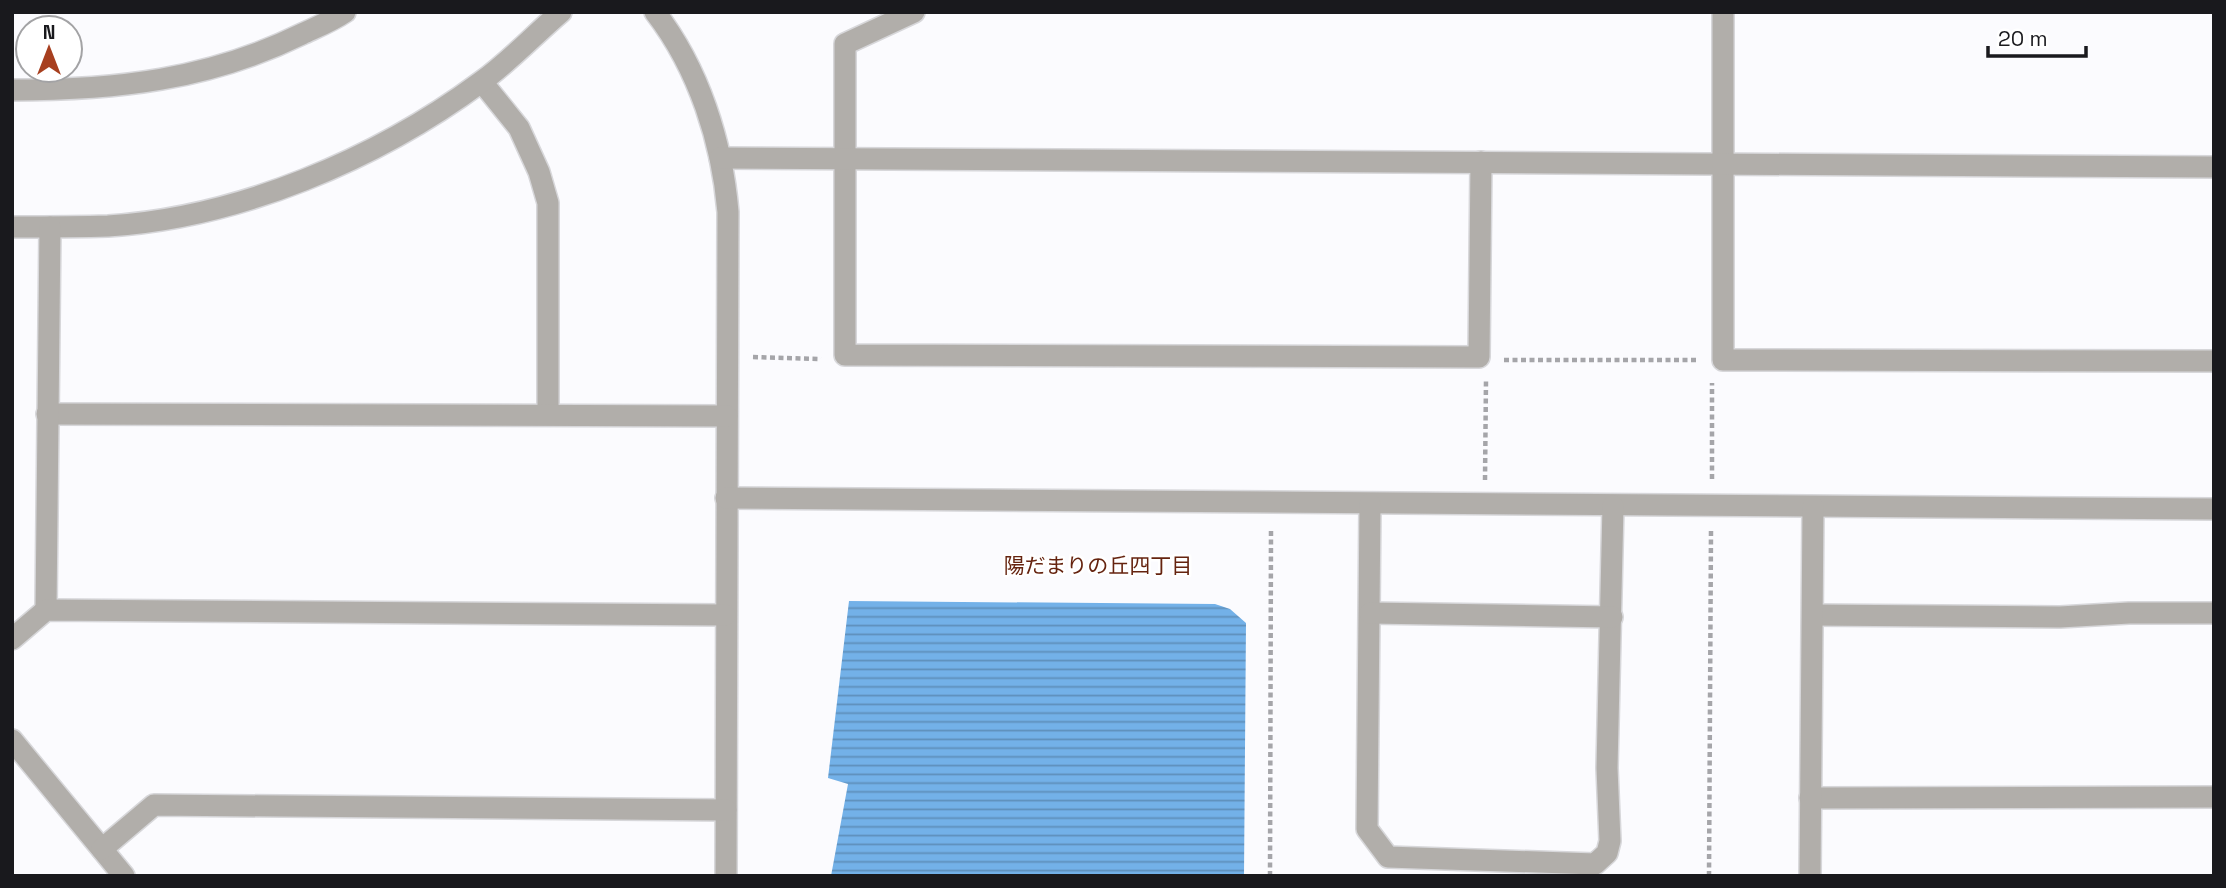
<svg xmlns="http://www.w3.org/2000/svg" width="2226" height="888" font-family="'Space Grotesk','Noto Sans JP',sans-serif">
	<defs>
		<pattern id="water-rules" width="6" height="5" patternUnits="userSpaceOnUse" patternTransform="scale(1.75)"><rect width="6" height="5" fill="#73b1e8"/><path d="M0 2.5h6" fill="none" stroke="#5e8fbb"/></pattern>
	</defs>
	<rect width="100%" height="100%" fill="#fbfbfe"/>
	<polygon fill="url(#water-rules)" points="849,601 1215,604 1230,609 1246,623 1244,876 831,876 848,784 828,778"/>
	<g fill="none" stroke-linecap="round" stroke-linejoin="round">
		<defs>
			<g id="minor">
				<path d="M655,12C699,69 722,142 728,212L726,876"/>
				<polyline points="914,12 845,44 845,355 1479,357 1481,162"/>
				<polyline points="1723,12 1723,360 2214,361"/>
				<polyline points="482,82 519,128 539,172 548,203 548,414"/>
				<polyline points="720,158 2214,167"/>
				<path d="M12,227C44,227 76,227 108,226C238,218 377,159 481,82C509,62 534,35 561,12"/>
				<polyline points="47,414 727,416"/>
				<polyline points="726,498 2214,509"/>
				<polyline points="1370,504 1367,829 1388,857 1595,864 1607,853 1610,841 1607,768 1613,506"/>
				<polyline points="46,610 50,227"/>
				<polyline points="1370,613 1612,617"/>
				<polyline points="1813,615 2060,617 2129,613 2214,613"/>
				<polyline points="12,639 46,610 725,615"/>
				<polyline points="12,740 124,876"/>
				<polyline points="1810,798 2214,797"/>
				<polyline points="102,849 154,805 726,810"/>
				<polyline points="1810,876 1813,507"/>
			</g>
			<path id="tertiary" d="M12,90C116,90 208,80 302,34C317,27 332,21 345,12"/>
		</defs>
		<use href="#minor" stroke="#d7d7da" stroke-width="24"/>
		<use href="#tertiary" stroke="#d7d7da" stroke-width="24"/>
		<g stroke="#a5a5a9" stroke-width="4.5" stroke-dasharray="5 3.5" stroke-linecap="butt">
			<polyline points="753,357 821,359"/>
			<polyline points="1504,360 1696,360"/>
			<polyline points="1712,479 1712,383"/>
			<polyline points="1485,480 1486,380"/>
			<polyline points="1270,876 1271,529"/>
			<polyline points="1709,876 1711,530"/>
		</g>
		<use href="#minor" stroke="#b1aeaa" stroke-width="21"/>
		<use href="#tertiary" stroke="#b1aeaa" stroke-width="21"/>
	</g>
	<g text-anchor="middle" stroke-width="5" stroke-linejoin="round" paint-order="stroke">
		<g font-size="21" fill="#65230f" stroke="#fff">
			<text x="1098" y="573">陽だまりの丘四丁目</text>
		</g>
	</g>
	<rect width="2226" height="888" fill="none" stroke="#19191d" stroke-width="28"/>
	<g transform="translate(49 49)"><circle r="33" fill="#ffffff" stroke="#a3a3a5" stroke-width="2"/>
	<path d="M0-5L12 26L0 18L-12 26Z" fill="#a73f1f"/>
	<text y="-10" font-size="19" font-weight="bold" text-anchor="middle" fill="#19191d">N</text>
	</g>
	<path d="M1988 46v10h98v-10" fill="none" stroke="#19191d" stroke-width="3.5"/>
	<text x="1998" y="46" font-size="21" fill="#19191d" stroke="#ffffff" stroke-width="5" paint-order="stroke">20 m</text>
</svg>
